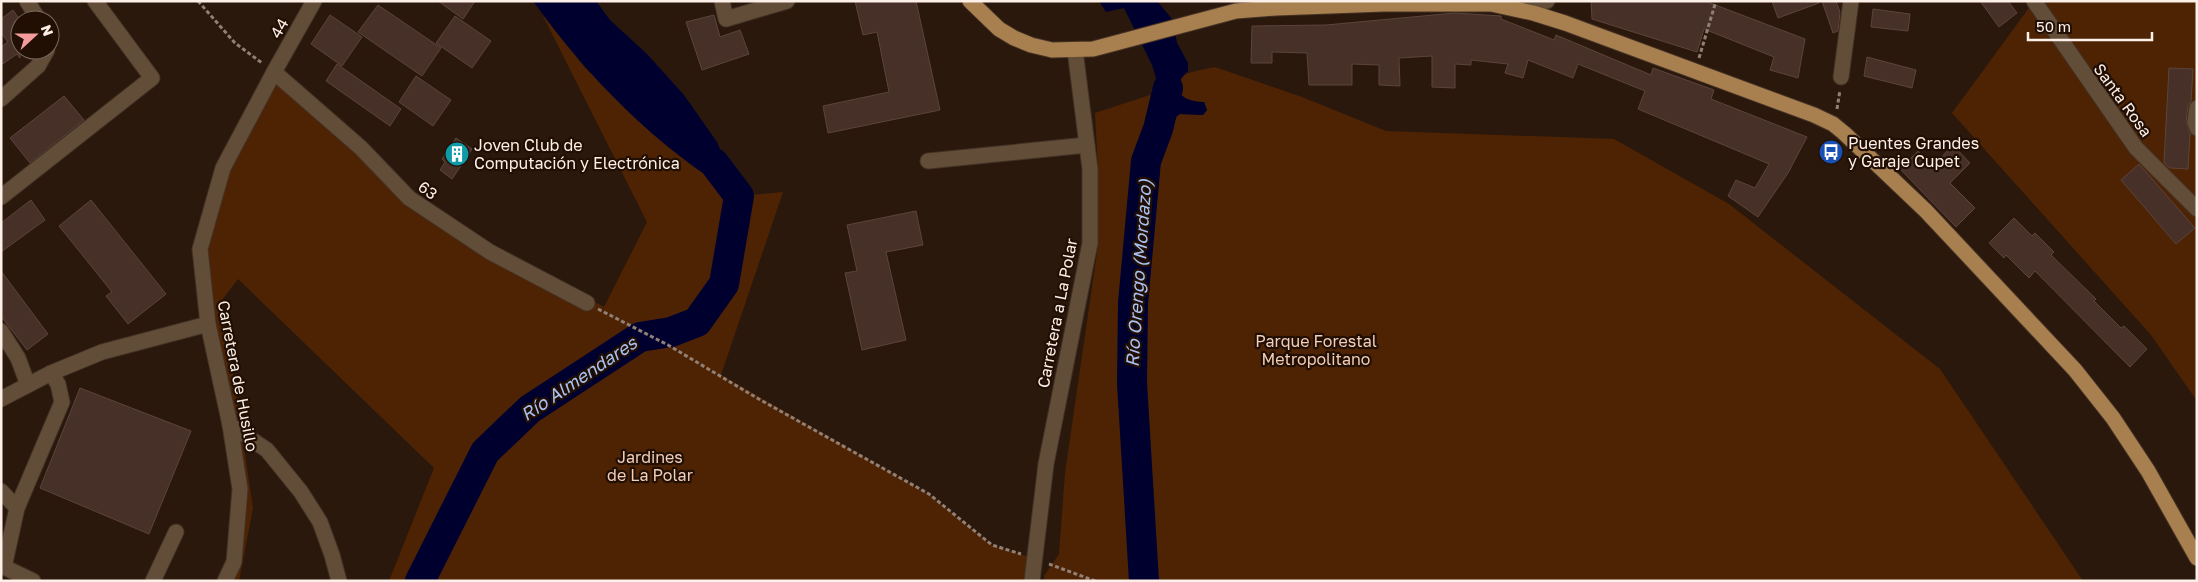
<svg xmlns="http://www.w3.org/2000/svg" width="2198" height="582" font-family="'Golos Text',sans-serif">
	<rect width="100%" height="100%" fill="#2b180c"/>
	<g fill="#4e2303">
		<polygon points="2034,1 2197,1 2197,401 2151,335 1952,113"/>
		<polygon points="542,14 585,68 714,182 739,196 783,192 721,375 929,494 992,545 1036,559 1030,581 389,581 434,468 238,279 222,300 253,508 239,581 225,581 240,489 200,249 223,168 274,72 409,198 604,307 647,222"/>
		<path d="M1215,67L1302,97L1386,131L1614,139L1729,204L1940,369L2083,581H1045L1044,576L1059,554L1065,473L1098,246V168L1095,113L1159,92V105L1169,123L1180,114L1203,115L1207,110L1204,102C1201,102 1196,103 1192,102C1181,99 1171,82 1184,75C1193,71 1206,69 1215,67Z"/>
	</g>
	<g fill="#00002f">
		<path d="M533,1H596L610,20L647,54L684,95L717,142L739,196C658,149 588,78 533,1Z"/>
		<path d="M1099,1H1157L1173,20L1177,43L1188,63V71C1168,90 1181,101 1204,102L1207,110L1203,115L1180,114L1158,129L1159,105L1157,81L1152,65L1124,8L1106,12Z"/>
	</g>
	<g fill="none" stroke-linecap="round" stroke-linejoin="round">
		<g stroke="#00002f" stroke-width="30">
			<polyline points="420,581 485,452 530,409 640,337 671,332 697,322 724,284 739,196 714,163"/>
			<polyline points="1144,581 1132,383 1133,303 1146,161 1158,129 1168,88"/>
		</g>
	</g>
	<g fill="#473028" stroke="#5c443b">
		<polygon points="438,1 475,1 463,19"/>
		<polygon points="855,1 916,1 940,110 828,133 823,106 889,92 877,32 863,35"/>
		<polygon points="1591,1 1705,1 1805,39 1798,78 1770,70 1774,57 1704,29 1697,52 1592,19"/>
		<polygon points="1772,1 1819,1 1819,3 1778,18"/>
		<polygon points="1822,1 1836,1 1840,12 1838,31 1833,33"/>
		<polygon points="1980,1 2008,1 2017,13 1999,27"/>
		<polygon points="378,5 441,48 422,76 358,32"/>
		<polygon points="1873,9 1910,14 1908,31 1871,27"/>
		<polygon points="13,10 20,20 20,58 17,54 1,65 1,47 8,42 1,33 1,19"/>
		<polygon points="1455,13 1501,16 1501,19 1554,40 1556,35 1651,75 1653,68 1714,90 1711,99 1807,137 1788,173 1758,217 1728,196 1736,180 1755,188 1769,164 1638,109 1645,91 1578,64 1573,78 1528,60 1523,78 1505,73 1508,64 1471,60 1471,65 1455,64 1455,88 1432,87 1432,56 1399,58 1400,86 1379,85 1379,65 1352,64 1352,85 1309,85 1307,53 1272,52 1272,63 1251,63 1252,26 1326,25"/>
		<polygon points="330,15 362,37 342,66 311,44"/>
		<polygon points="714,15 720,37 740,30 749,54 702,70 686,22"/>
		<polygon points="455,16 491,41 472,68 436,43"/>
		<polygon points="1867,57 1916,70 1912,88 1864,76"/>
		<polygon points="337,64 401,109 390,126 326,81"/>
		<polygon points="2169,68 2193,69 2191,101 2188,106 2186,121 2190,134 2188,169 2170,168 2164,163"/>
		<polygon points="416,76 451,100 433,126 399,102"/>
		<polygon points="64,96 84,120 30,163 10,138"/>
		<polygon points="456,138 472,149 452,179 440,170 445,162 442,159"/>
		<polygon points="1953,145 1970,163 1950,183 1975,208 1956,227 1900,169 1918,151 1933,166"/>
		<polygon points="2139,164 2195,228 2176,244 2121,180"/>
		<polygon points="31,200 45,220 1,252 1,223"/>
		<polygon points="91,200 166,294 128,324 106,296 112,292 59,226"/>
		<polygon points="916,211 923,245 886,252 906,340 862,350 845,273 857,271 847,225"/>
		<polygon points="2014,218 2032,236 2035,233 2054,252 2051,255 2096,299 2094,301 2121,328 2124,326 2147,349 2130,367 2035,271 2029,278 2006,255 2004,258 1989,243"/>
		<polygon points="1,271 48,334 27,350 1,316"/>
		<polygon points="80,388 191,431 149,534 40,488"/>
	</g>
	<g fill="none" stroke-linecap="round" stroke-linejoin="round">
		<defs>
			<g id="minor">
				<polyline points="27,1 39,20"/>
				<polyline points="722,1 726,19 787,1"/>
				<polyline points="2034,1 2136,148 2197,209"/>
				<polyline points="1516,8 1547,1"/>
				<polyline points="274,72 361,148 409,198 490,252 587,303"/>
				<polyline points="1841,77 1851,1"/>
				<polyline points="1,99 38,66 47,50"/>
				<polyline points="2197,108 2195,122 2197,128"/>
				<polyline points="928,161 1087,145"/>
				<polyline points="1,197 152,78 95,1"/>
				<polyline points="1,331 18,358 28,385"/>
				<polyline points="1,399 51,373 102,352 208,324"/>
				<polyline points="230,425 267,450 301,492 320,522 332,555 339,581"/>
				<polyline points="1,491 17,508"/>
				<polyline points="33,581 4,567 17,508 62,402 58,384 51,373"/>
				<polyline points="153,581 176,532"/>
				<polyline points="225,581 234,562 240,489 230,425 208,324 200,249 223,168 274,72 314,1"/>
				<polyline points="1032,581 1046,464 1090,243 1090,169 1075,50"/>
			</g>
			<polyline id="major" points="970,1 999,29 1014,38 1031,45 1052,50 1093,49 1236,11 1276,8 1384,4 1491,4 1533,13 1565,23 1814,115 1833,124 1844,133 1926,211 2075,370 2113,418 2148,471 2197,558"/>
		</defs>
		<use href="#minor" stroke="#443226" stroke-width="17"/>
		<use href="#major" stroke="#443226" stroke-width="17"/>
		<g stroke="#908076" stroke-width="3" stroke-dasharray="4 2.5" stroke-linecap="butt">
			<polyline points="198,1 235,43 262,63"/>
			<polyline points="1699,58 1716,1"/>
			<polyline points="1837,109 1840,90"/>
			<polyline points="598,309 668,345 757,398 929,494 992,545 1021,554"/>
			<polyline points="1049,564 1095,581"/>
		</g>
		<use href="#minor" stroke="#624e38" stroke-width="15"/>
		<use href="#major" stroke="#a87f4e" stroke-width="15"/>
	</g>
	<defs>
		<symbol id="bus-disc" viewBox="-11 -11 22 22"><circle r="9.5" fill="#1a4fb4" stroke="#210f04"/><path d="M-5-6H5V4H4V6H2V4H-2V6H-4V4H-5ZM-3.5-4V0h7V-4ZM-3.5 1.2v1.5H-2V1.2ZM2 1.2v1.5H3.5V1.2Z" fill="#fff"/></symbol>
		<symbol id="building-disc" viewBox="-11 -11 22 22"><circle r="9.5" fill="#0f9aa8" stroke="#210f04"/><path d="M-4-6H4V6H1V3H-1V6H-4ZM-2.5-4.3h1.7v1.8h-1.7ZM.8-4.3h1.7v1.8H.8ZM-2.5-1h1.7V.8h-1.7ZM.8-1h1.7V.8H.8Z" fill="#fff"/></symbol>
	</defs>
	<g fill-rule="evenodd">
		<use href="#bus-disc" x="1817" y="138" width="28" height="28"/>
		<use href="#building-disc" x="443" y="140" width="28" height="28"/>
	</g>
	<g text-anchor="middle" stroke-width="4.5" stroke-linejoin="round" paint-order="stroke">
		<g font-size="16" fill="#fdf0e8" stroke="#210f04">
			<text transform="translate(279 28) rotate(-60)" y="6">44</text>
			<text transform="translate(2123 100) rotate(54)" y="6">Santa Rosa</text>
			<text transform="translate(428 190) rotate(36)" y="6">63</text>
			<text transform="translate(1057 313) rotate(-79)" y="6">Carretera a La Polar</text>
			<text transform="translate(238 376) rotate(79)" y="6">Carretera de Husillo</text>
		</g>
		<g font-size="16" fill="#fdf0e8" stroke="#210f04" text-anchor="start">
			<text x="1848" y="149">Puentes Grandes<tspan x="1848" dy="18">y Garaje Cupet</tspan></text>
			<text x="474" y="151">Joven Club de<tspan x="474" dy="18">Computación y Electrónica</tspan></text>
		</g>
		<g font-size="16" fill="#f3ceb8" stroke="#210f04">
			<text x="1316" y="347">Parque Forestal<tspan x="1316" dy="18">Metropolitano</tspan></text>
			<text x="650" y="463">Jardines<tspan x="650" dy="18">de La Polar</tspan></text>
		</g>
		<g font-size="18" font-style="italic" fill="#a9c2f4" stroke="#210f04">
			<text transform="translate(1139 273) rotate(-86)" y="6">Río Orengo (Mordazo)</text>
			<text transform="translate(579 379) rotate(-34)" y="6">Río Almendares</text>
		</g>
	</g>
	<rect width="2198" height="582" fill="none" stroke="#fdf0e8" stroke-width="5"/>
	<g transform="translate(35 35) rotate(69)"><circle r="24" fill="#210f04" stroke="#79695f"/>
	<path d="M0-4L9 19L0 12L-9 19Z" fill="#f59b9c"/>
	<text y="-8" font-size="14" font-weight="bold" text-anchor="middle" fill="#fdf0e8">N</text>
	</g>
	<path d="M2028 32v8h124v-8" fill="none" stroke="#fdf0e8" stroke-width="2.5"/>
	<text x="2036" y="32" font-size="15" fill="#fdf0e8" stroke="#210f04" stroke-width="4" paint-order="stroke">50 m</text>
</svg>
